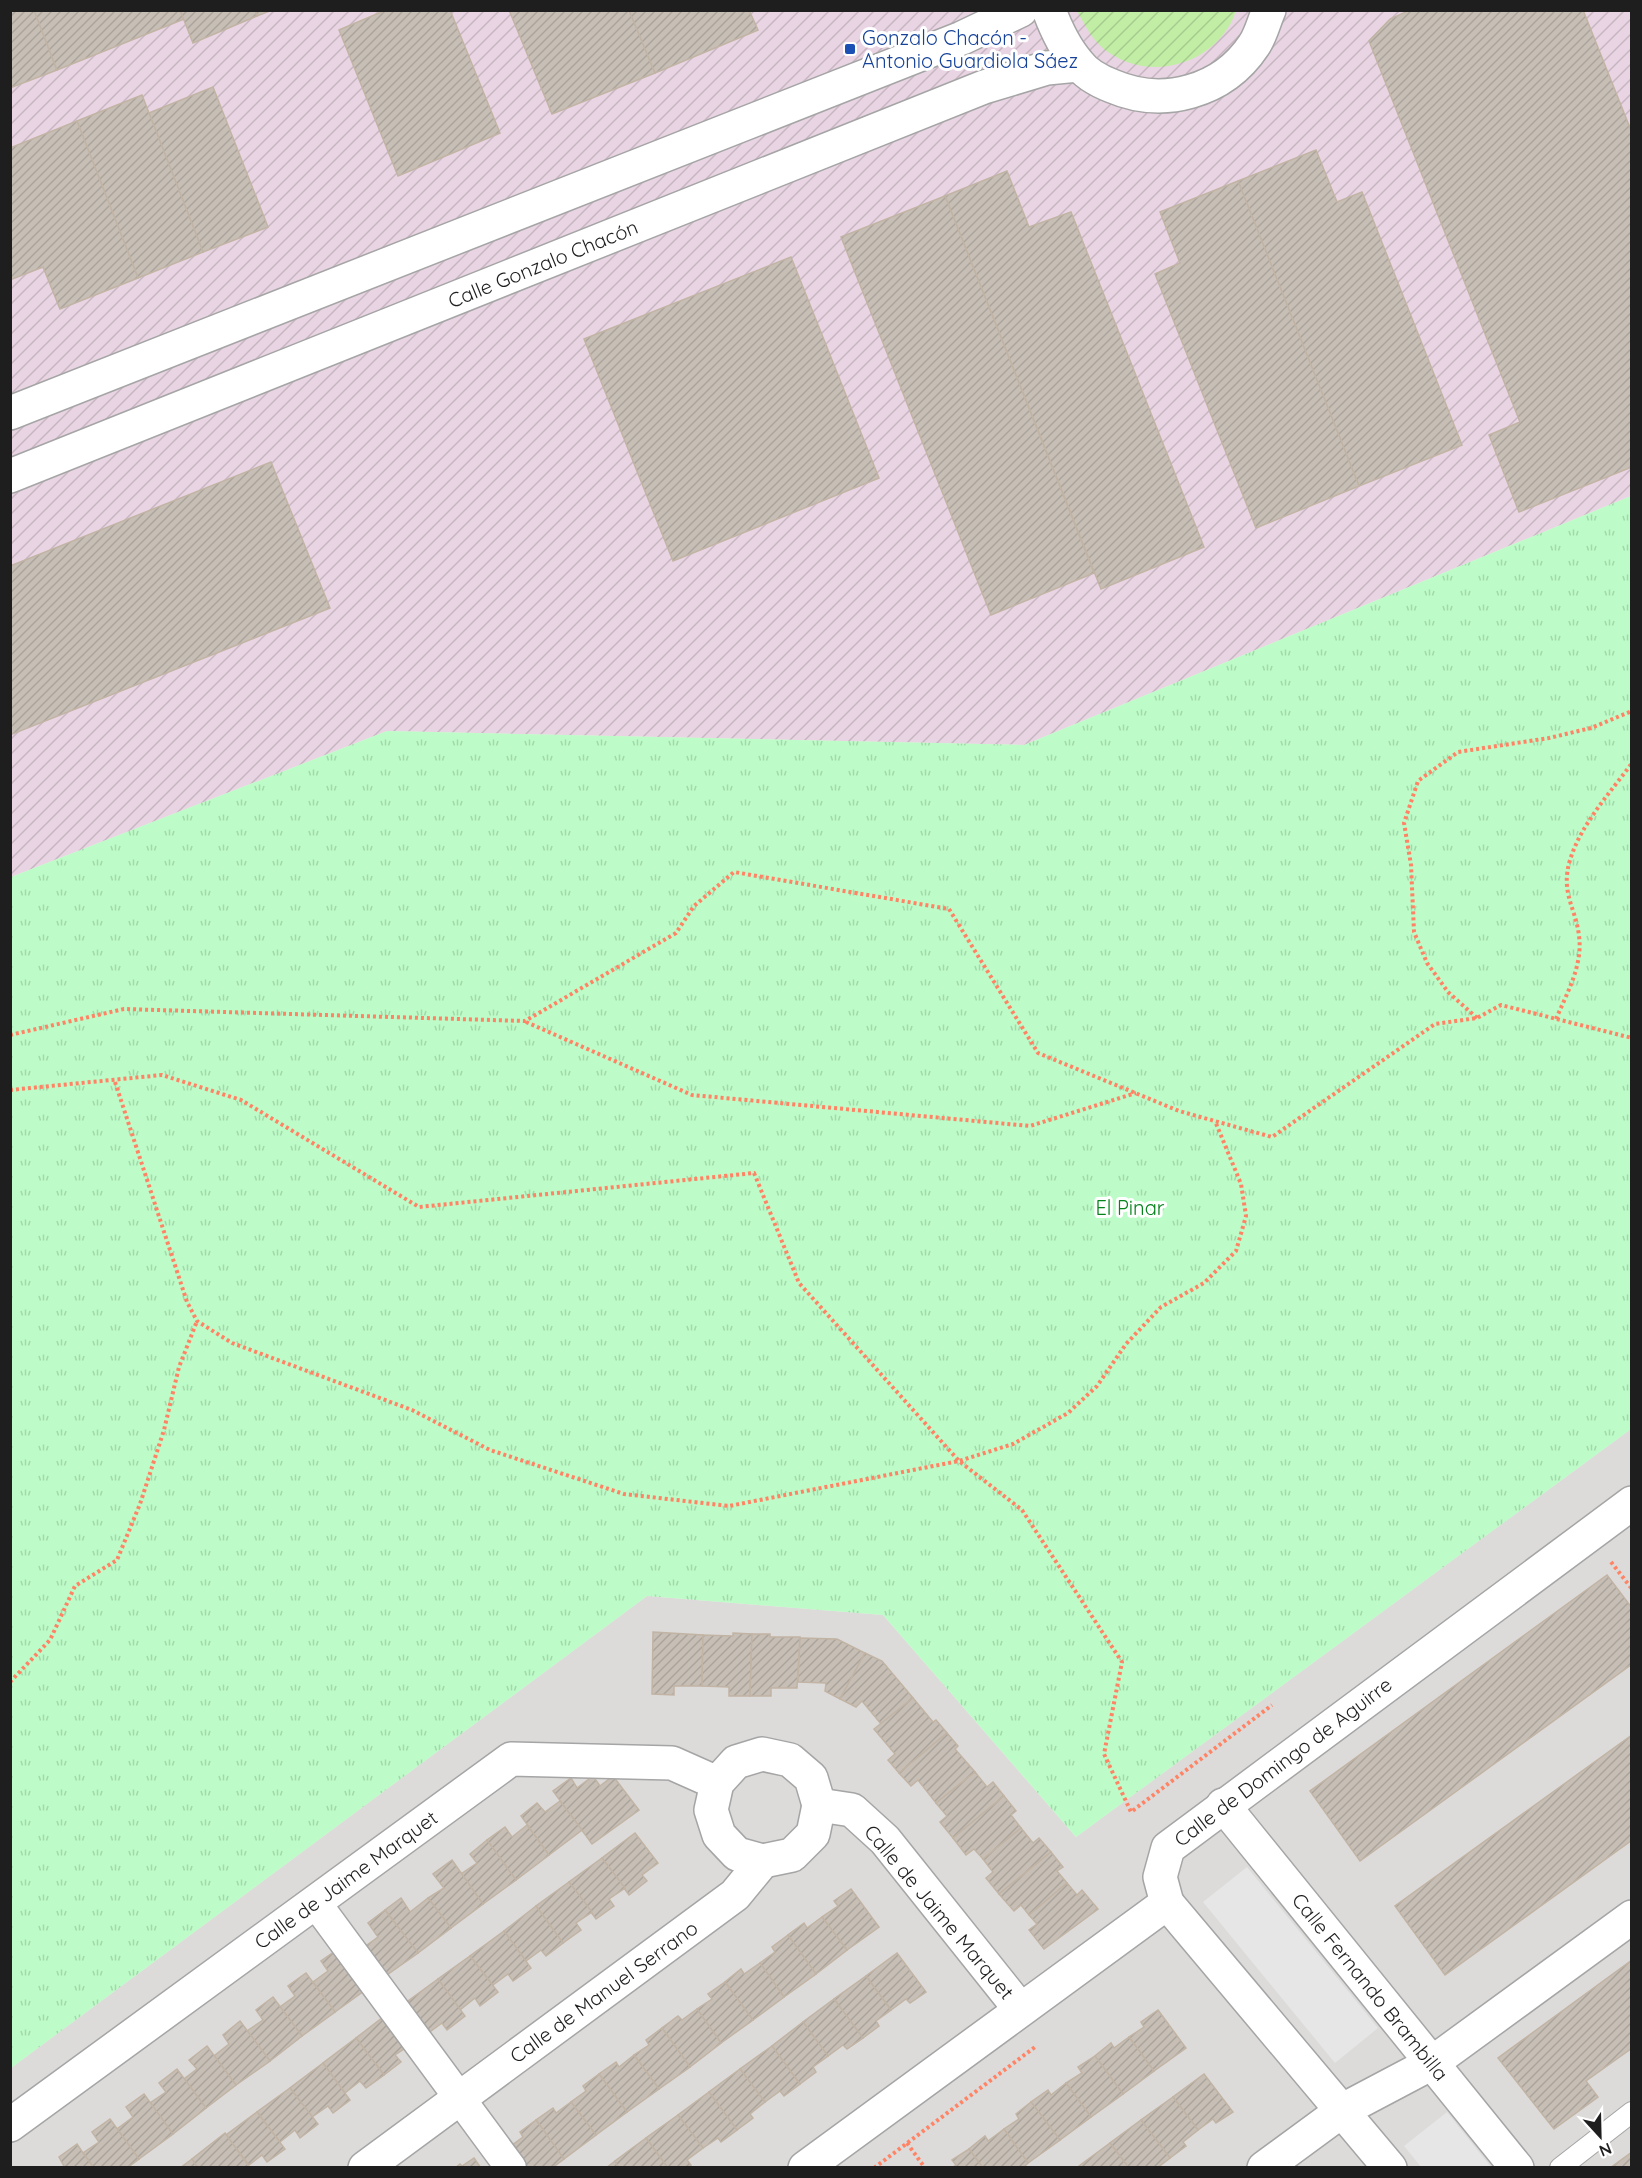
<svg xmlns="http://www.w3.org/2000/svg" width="1642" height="2178" font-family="Quicksand,sans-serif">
	<defs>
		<pattern id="industrial-furrows" width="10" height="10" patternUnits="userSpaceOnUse" patternTransform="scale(1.5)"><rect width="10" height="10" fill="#e9d4e3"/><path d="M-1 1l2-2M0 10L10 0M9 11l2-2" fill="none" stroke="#c7b6c2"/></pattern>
		<pattern id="park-tufts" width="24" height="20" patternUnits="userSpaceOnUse" patternTransform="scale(1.5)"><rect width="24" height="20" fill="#bdfcc8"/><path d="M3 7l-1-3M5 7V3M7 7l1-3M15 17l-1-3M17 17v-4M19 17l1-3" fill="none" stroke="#a2d8ab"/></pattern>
		<pattern id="garden-furrows" width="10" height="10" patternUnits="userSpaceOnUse" patternTransform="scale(1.5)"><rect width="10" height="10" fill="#c2eda5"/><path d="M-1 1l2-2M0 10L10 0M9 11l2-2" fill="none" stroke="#a6cb8e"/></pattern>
		<pattern id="building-hatch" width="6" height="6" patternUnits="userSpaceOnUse" patternTransform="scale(1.5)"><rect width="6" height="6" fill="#c7bfb6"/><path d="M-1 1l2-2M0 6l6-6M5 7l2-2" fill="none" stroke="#aaa49c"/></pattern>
	</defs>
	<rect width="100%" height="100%" fill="#efece3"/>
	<polygon fill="#dcdbda" points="1631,1429 1631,2167 11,2168 11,2068 647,1596 883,1615 1076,1837"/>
	<polygon fill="url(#industrial-furrows)" points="11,11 1631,11 1631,496 1024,745 387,731 11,877"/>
	<polygon fill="url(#park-tufts)" points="1631,496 1631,1429 1076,1837 883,1615 647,1596 11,2068 11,877 387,731 1024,745"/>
	<path fill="url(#garden-furrows)" d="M1077,11H1236C1219,61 1156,83 1111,54C1094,44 1086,27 1077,11Z"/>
	<g fill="#e6e6e6">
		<polygon points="1247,1867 1378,2028 1335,2063 1203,1902"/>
		<polygon points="1447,2112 1491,2167 1421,2167 1404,2146"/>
	</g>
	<g fill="url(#building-hatch)" stroke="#c2b4a4" stroke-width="1.5">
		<polygon points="10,10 34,10 57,70 10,88"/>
		<polygon points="34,10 180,10 184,19 57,70"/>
		<polygon points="180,10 255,10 257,16 193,43"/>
		<polygon points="255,10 272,10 257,16"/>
		<polygon points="386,10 450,10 500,133 398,176 339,30"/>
		<polygon points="509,10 629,10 655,73 552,114"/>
		<polygon points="629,10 749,10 758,30 655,73"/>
		<polygon points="1410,10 1583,10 1632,133 1632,467 1519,512 1489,435 1520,422 1369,41 1390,19"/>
		<polygon points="213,87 268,227 203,252 149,113"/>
		<polygon points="142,95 203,252 138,278 77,121"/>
		<polygon points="77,121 138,278 60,309 43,267 10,280 10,148"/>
		<polygon points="1316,150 1337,202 1362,192 1462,445 1359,486 1238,181"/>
		<polygon points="1007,171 1029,227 1071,212 1204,547 1101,589 945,196"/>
		<polygon points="1238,181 1359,486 1256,528 1155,274 1180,263 1160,212"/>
		<polygon points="945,196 1094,573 991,615 841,237"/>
		<polygon points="791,257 879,478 673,561 584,339"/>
		<polygon points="271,462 330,608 10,735 10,566"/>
		<polygon points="1607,1575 1632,1608 1632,1664 1360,1861 1310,1791"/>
		<polygon points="653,1632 703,1635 702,1686 674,1686 674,1695 652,1694"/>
		<polygon points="733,1633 752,1634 750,1696 729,1696 729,1687 702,1686 703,1635 733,1636"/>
		<polygon points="752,1634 770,1634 770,1637 800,1637 797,1688 771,1688 771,1696 750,1696"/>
		<polygon points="800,1638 837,1639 865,1653 840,1699 825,1691 826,1683 798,1682"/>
		<polygon points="865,1653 882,1661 913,1698 881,1724 862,1701 856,1707 840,1699"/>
		<polygon points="913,1698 933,1722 936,1720 947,1733 899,1773 888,1760 895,1754 874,1729"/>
		<polygon points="947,1733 958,1746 955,1749 975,1772 936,1803 918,1780 911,1786 899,1773"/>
		<polygon points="1632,1735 1632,1840 1445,1975 1395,1906"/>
		<polygon points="975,1772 987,1787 993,1782 1004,1796 953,1838 940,1822 947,1816 936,1803"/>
		<polygon points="593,1776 600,1786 613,1776 639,1810 592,1844 553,1791 571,1778 577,1788"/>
		<polygon points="1004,1796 1016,1811 1011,1815 1021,1828 983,1859 974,1849 966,1855 953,1838"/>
		<polygon points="560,1801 582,1830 549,1855 521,1816 537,1803 545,1812"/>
		<polygon points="527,1825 549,1855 516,1880 487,1840 505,1827 512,1837"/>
		<polygon points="1021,1828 1033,1843 1039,1838 1051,1852 999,1894 986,1878 993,1872 983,1859"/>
		<polygon points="635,1833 658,1863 642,1875 647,1881 629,1895 602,1858"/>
		<polygon points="487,1840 516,1880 483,1904 461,1874 477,1863 470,1854"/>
		<polygon points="1051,1852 1063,1867 1057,1871 1067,1883 1029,1915 1021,1905 1014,1911 999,1894"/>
		<polygon points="602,1858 625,1888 609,1899 614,1906 596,1919 569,1882"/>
		<polygon points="452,1860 483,1904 451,1928 428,1898 444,1888 433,1874"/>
		<polygon points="569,1882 592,1912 576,1923 581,1930 563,1943 536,1906"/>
		<polygon points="1067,1883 1077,1895 1082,1890 1098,1909 1044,1949 1029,1930 1037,1924 1029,1915"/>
		<polygon points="851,1889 879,1927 847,1950 822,1917 838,1906 834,1901"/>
		<polygon points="401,1898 410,1912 428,1898 451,1928 418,1953 385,1910"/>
		<polygon points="536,1906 563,1943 546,1956 541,1950 526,1961 504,1931"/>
		<polygon points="385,1910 418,1953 384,1977 363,1948 378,1937 368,1923"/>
		<polygon points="822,1917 847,1950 816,1974 788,1935 804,1923 807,1928"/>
		<polygon points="504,1931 531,1968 513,1981 508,1974 493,1985 470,1956"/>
		<polygon points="788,1935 816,1974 784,1997 760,1963 775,1952 772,1947"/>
		<polygon points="338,1949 368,1988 335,2012 313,1982 328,1971 321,1961"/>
		<polygon points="897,1953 926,1992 910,2003 906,1999 891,2010 866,1976"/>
		<polygon points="470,1956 498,1992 480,2006 475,1998 460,2010 438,1979"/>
		<polygon points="1632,1960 1632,2048 1586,2081 1598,2097 1554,2129 1498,2058"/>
		<polygon points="760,1963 784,1997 753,2020 725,1982 741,1969 744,1974"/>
		<polygon points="306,1973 335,2012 302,2036 280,2007 295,1996 288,1986"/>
		<polygon points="866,1976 891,2010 876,2021 879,2026 863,2038 834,1999"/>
		<polygon points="438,1979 465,2016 447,2030 442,2023 427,2034 404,2004"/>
		<polygon points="725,1982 753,2020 721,2043 697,2009 712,1999 708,1994"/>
		<polygon points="273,1997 302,2036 270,2061 247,2031 263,2020 256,2010"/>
		<polygon points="834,1999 863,2038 847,2049 843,2045 828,2056 803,2022"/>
		<polygon points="697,2009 721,2043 690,2067 662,2028 678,2016 682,2020"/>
		<polygon points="1158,2010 1186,2048 1154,2071 1129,2037 1144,2027 1141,2022"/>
		<polygon points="387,2014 410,2045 395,2055 401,2062 384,2075 356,2038"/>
		<polygon points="240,2021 270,2061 236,2085 214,2056 229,2044 223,2035"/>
		<polygon points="803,2022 828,2056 813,2067 816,2072 800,2084 772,2046"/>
		<polygon points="662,2028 690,2067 659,2089 634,2055 649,2045 646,2040"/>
		<polygon points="1129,2037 1154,2071 1123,2094 1095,2056 1111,2043 1114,2048"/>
		<polygon points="356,2038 384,2075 366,2088 360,2081 345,2093 323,2063"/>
		<polygon points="207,2046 236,2085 206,2108 184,2079 197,2069 189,2060"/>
		<polygon points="772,2046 800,2084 784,2096 780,2091 765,2102 740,2069"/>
		<polygon points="634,2055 659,2089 627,2112 599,2074 616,2062 619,2067"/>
		<polygon points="1095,2056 1123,2094 1091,2117 1066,2083 1082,2073 1078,2067"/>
		<polygon points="323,2063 350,2100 333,2113 328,2106 312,2117 290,2088"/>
		<polygon points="177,2069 206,2108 173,2134 150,2103 166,2092 159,2083"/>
		<polygon points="740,2069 765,2102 750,2114 753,2118 737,2130 709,2092"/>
		<polygon points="599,2074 627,2112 596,2135 571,2102 586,2091 583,2086"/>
		<polygon points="1204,2074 1233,2112 1216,2123 1213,2119 1198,2130 1173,2097"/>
		<polygon points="1066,2083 1091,2117 1060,2140 1031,2102 1048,2090 1051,2095"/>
		<polygon points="290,2088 318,2124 300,2138 295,2130 280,2142 257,2112"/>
		<polygon points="709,2092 737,2130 721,2142 718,2138 703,2148 678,2115"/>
		<polygon points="144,2094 173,2134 139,2159 117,2129 133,2117 126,2107"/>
		<polygon points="1173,2097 1198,2130 1183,2142 1186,2146 1170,2158 1141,2120"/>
		<polygon points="571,2102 596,2135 564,2159 536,2120 553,2108 556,2113"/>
		<polygon points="1031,2102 1060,2140 1028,2163 1004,2129 1019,2119 1016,2114"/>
		<polygon points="257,2112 285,2149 267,2162 262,2155 249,2165 226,2135"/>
		<polygon points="678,2115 703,2148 687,2160 691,2165 687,2168 668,2168 646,2138"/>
		<polygon points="110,2119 139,2159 127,2168 94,2168 83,2153 99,2142 92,2132"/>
		<polygon points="536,2120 564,2159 552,2168 522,2168 508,2148 523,2137 520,2132"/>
		<polygon points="1141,2120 1170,2158 1157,2168 1129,2168 1110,2143"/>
		<polygon points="1004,2129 1028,2163 1023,2168 983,2168 969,2149 985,2136 988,2141"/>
		<polygon points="225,2133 250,2168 198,2168 192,2159"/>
		<polygon points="646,2138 668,2168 619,2168 615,2161"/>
		<polygon points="1110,2143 1129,2168 1080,2168 1079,2166"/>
		<polygon points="77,2144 83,2153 94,2168 65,2168 59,2157"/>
		<polygon points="969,2149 983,2168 952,2168 956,2165 952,2160"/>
		<polygon points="1632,2152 1632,2168 1610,2168"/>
		<polygon points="474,2158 481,2168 455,2168 460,2164 462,2166"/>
		<polygon points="192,2159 198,2168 180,2168"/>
		<polygon points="615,2161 619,2168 606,2168"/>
	</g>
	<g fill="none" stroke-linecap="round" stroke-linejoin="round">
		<defs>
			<polyline id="service" points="1560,2168 1632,2112"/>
			<polyline id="pedestrian" points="315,1902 511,2168"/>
			<g id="minor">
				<path d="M1049,10C1056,29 1065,48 1078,63C1086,74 1099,81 1112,86C1163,108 1223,92 1254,45C1261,35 1264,21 1269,10"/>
				<polyline points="10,413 962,38 1021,10"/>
				<polyline points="10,476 984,87 1047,68 1078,65"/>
				<polyline points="819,1805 852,1810 885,1840 1020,2009"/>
				<polyline points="1223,1805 1517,2168"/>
				<polyline points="763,1861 737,1854 719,1835 711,1810 717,1783 736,1762 762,1754 790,1760 811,1778 819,1805"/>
				<polyline points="1167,1903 1390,2168"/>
				<polyline points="10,2125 511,1759 672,1763 717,1783"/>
				<polyline points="365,2168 735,1895 763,1861 792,1855 813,1834 819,1805"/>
				<polyline points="805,2168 1167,1903 1160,1877 1168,1848 1632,1503"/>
				<polyline points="1264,2168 1343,2110 1432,2063 1632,1917"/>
			</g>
		</defs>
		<use href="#service" stroke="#a5a5a5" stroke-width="22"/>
		<use href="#pedestrian" stroke="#a5a5a5" stroke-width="33"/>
		<use href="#minor" stroke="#a5a5a5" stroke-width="36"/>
		<g stroke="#ff8364" stroke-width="4" stroke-dasharray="3 3" stroke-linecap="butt">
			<polyline points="1477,1018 1448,992 1427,963 1414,932 1411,865 1404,823 1418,781 1458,752 1549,738 1591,728 1632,711"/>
			<path d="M1556,1019C1567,993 1583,965 1579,936C1576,908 1560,893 1570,860C1581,824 1610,793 1632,763"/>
			<polyline points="526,1022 692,1095 1030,1126 1136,1093"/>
			<polyline points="10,1035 124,1009 525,1021 676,933 694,906 734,872 949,909 1038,1053 1179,1111 1272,1137 1435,1024 1477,1018 1501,1005 1632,1038"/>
			<polyline points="115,1082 187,1302 197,1321 232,1343 412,1410 490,1450 624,1494 729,1506 959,1461 1013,1444 1068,1413 1097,1386 1126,1344 1161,1307 1204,1283 1236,1251 1246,1216 1241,1184 1215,1121"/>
			<polyline points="10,1090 162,1075 241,1100 419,1207 754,1173 799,1283 959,1461 1022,1510 1122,1662 1104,1754 1131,1812 1272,1705"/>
			<polyline points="1611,1562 1632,1589"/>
			<polyline points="10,1682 50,1640 75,1586 117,1560 140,1504 164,1430 179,1367 197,1321"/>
			<polyline points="907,2143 925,2168"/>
			<polyline points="874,2168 1035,2047"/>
		</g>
		<use href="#service" stroke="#fff" stroke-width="20"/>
		<use href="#pedestrian" stroke="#fff" stroke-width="30"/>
		<use href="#minor" stroke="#fff" stroke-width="33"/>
	</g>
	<rect fill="#1a4fb4" stroke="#fff" stroke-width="2" x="844" y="43" width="12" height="12" rx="3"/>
	<g text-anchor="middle" stroke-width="6" stroke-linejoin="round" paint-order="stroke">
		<g font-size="20" fill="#164399" stroke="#fff" text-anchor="start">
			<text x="862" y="45">Gonzalo Chacón -<tspan x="862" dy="23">Antonio Guardiola Sáez</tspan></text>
		</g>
		<g font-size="20" fill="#1e1e1e" stroke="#fff">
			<text transform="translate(543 264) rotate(-22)" y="7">Calle Gonzalo Chacón</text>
			<text transform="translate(1283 1762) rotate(-37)" y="7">Calle de Domingo de Aguirre</text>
			<text transform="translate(346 1880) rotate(-36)" y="7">Calle de Jaime Marquet</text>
			<text transform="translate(939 1912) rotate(50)" y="7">Calle de Jaime Marquet</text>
			<text transform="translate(1370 1987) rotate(51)" y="7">Calle Fernando Brambilla</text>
			<text transform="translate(604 1992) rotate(-36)" y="7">Calle de Manuel Serrano</text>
		</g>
		<g font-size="20" fill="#05821b" stroke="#fff">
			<text x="1130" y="1215">El Pinar</text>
		</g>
	</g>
	<rect width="1642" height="2178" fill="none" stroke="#1e1e1e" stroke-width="24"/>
	<g transform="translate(1600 2136) rotate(158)" stroke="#ffffff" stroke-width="4.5" paint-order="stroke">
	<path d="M0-4.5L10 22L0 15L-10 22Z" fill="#1e1e1e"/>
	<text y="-9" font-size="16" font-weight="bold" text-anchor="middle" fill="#1e1e1e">N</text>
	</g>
</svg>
